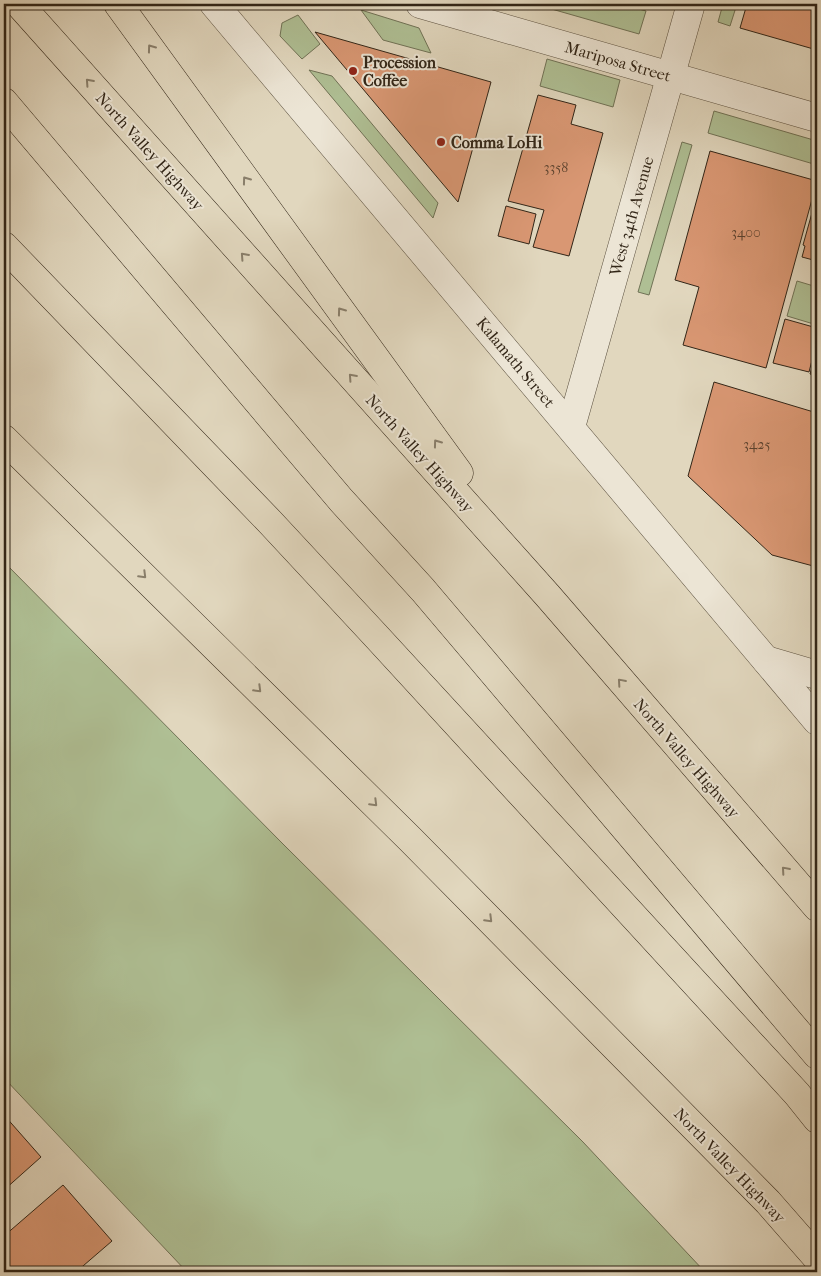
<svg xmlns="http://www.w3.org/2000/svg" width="821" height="1276" font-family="'IM FELL French Canon',serif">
	<rect width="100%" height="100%" fill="#e1d7be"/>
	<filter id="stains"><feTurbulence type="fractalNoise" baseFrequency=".004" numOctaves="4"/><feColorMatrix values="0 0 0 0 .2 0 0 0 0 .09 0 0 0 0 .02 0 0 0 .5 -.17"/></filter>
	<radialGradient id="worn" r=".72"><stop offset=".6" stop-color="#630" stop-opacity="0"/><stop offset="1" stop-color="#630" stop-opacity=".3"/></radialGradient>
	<g fill="#afbf94" stroke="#707256">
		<polygon points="534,4 621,4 646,11 639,34"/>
		<polygon points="723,4 737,4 730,26 718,22"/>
		<polygon points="361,10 419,28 431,53 383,40"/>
		<polygon points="298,15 320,44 302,59 280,36 282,23"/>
		<polygon points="547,59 620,80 613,107 540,86"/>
		<polygon points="309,70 332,76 438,203 433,218"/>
		<polygon points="714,111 817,141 817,165 708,133"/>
		<polygon points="682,142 692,145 649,295 638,292"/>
		<polygon points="797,281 817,287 817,325 787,316"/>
		<polygon points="4,562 283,844 583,1142 705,1272 187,1272 4,1078"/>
	</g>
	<g fill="#d99773" stroke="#312517">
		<polygon points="747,4 794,4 817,10 817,50 740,28"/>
		<polygon points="315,32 491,82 458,202"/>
		<polygon points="538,95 576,105 571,124 603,133 569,256 533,247 544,210 508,201"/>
		<polygon points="710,151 817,181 766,368 683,345 699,287 675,280"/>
		<polygon points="817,195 817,261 802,257 805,246 803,245"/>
		<polygon points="506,206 536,214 529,244 498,236"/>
		<polygon points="785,319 817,328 817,341 809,372 773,363"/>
		<polygon points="817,349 817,376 810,374"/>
		<polygon points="714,382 817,413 817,567 772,555 688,476"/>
		<polygon points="4,1115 41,1157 4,1190"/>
		<polygon points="63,1185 112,1241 76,1272 4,1272 4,1236"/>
	</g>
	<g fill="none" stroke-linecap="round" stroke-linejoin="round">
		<defs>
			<g id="street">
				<polyline points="214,4 817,721"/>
				<polyline points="420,4 817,118"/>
				<polyline points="571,427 691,4"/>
				<polyline points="766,660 817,675"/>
			</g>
			<g id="highway">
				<polyline points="19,4 548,596 817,907"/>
				<polyline points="118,4 459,473"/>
				<polyline points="4,102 341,500 423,590 817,1055"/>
				<polyline points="4,246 270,522 376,636 797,1094 817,1119"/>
				<polyline points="4,439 410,839 768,1202 817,1258"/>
			</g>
		</defs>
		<use href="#street" stroke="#5d5241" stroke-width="29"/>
		<use href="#highway" stroke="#312517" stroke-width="29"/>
		<use href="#street" stroke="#ece5d5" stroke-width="28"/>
		<use href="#highway" stroke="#e1d7be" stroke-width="28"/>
	</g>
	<defs><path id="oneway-chevron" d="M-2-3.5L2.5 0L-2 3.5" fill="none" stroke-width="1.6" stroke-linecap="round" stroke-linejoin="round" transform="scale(1.25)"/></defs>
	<g stroke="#897e6a">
		<use href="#oneway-chevron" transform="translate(151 48) rotate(-126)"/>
		<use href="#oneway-chevron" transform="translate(89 82) rotate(-132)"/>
		<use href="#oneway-chevron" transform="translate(246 180) rotate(-126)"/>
		<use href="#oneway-chevron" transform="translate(244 256) rotate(-132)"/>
		<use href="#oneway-chevron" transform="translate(341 311) rotate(-126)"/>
		<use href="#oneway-chevron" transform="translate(352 377) rotate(-132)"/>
		<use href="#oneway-chevron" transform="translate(437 443) rotate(-126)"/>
		<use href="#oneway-chevron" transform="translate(143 575) rotate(45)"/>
		<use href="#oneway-chevron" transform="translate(621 682) rotate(-131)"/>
		<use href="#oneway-chevron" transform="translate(258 689) rotate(45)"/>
		<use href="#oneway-chevron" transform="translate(374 803) rotate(45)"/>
		<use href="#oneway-chevron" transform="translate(785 870) rotate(-131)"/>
		<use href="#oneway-chevron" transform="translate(489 919) rotate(45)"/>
	</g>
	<g fill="#8f2418" stroke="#ece5d5" stroke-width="2">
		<circle cx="353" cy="71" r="5"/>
		<circle cx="441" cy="142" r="5"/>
	</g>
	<g text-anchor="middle" stroke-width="4" stroke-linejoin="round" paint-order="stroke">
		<g font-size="14" fill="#5b422e">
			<text x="556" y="172">3358</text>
			<text x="746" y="237">3400</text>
			<text x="757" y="449">3425</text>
		</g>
		<g font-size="16" fill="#312517" stroke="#ece5d5">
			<text transform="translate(618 61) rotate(16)" y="6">Mariposa Street</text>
			<text transform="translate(150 151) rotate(48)" y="6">North Valley Highway</text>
			<text transform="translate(631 216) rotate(-74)" y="6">West 34th Avenue</text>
			<text transform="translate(516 362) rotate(50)" y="6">Kalamath Street</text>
			<text transform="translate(420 453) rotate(48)" y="6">North Valley Highway</text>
			<text transform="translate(687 758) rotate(49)" y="6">North Valley Highway</text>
			<text transform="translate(730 1165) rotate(46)" y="6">North Valley Highway</text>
		</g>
		<g font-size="16" font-weight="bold" fill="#312517" stroke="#ece5d5" text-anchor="start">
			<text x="363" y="68">Procession<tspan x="363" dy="18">Coffee</tspan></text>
			<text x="451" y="148">Comma LoHi</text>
		</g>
	</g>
	<rect width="821" height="1276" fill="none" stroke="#e1d7be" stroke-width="20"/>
	<rect x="5" y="5" width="811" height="1266" fill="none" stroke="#312517" stroke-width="2.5"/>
	<rect x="10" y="10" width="801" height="1256" fill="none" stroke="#312517"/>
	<rect width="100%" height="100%" filter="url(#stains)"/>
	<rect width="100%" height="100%" fill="url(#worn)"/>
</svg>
